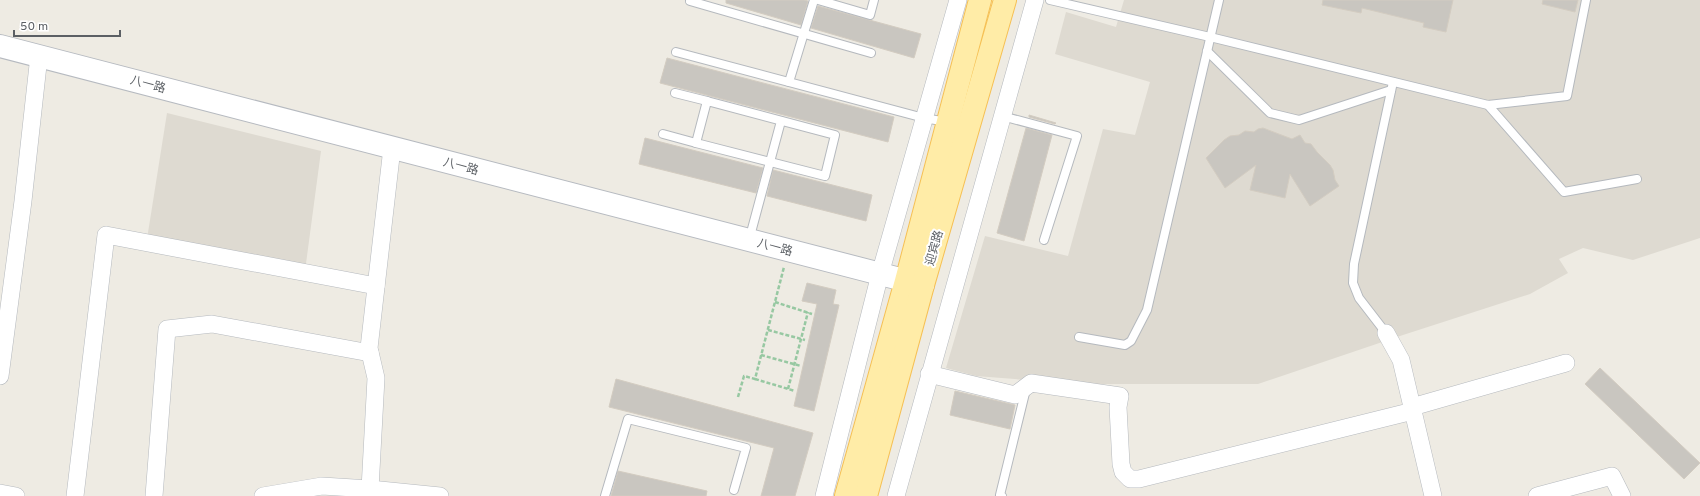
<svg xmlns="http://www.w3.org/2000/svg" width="1700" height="496" font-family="Overpass,'Noto Sans SC',sans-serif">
	<rect width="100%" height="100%" fill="#eeebe3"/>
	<g fill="#dedad1">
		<polygon points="1124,0 1700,0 1700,238 1633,260 1583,248 1559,259 1568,273 1530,294 1403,335 1258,384 1077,384 976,376 946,368 985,236 1068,256 1103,129 1135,135 1150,82 1055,54 1066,12 1116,27"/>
		<polygon points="167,113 321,151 305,271 147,239"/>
	</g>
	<g fill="#c9c6c0" stroke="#d3ccc1">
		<polygon points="726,0 804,0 808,1 801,25 726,3"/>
		<polygon points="1323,0 1453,0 1446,32 1423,27 1424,23 1362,8 1361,13 1322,5"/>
		<polygon points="1543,0 1578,0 1575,12 1542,4"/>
		<polygon points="818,6 921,34 914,58 811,28"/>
		<polygon points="667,58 894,117 888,142 660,83"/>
		<polygon points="1029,115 1056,123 1055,124 1029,117"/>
		<polygon points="1026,128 1052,135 1024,241 997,233"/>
		<polygon points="1263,128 1292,139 1300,135 1305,143 1311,144 1317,152 1330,165 1333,170 1335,180 1339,186 1310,206 1290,174 1285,198 1250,190 1256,165 1225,188 1206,158 1224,140 1230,136 1239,135 1245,131 1254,132 1258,129"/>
		<polygon points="645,138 763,168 756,193 639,164"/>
		<polygon points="773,170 872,195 866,221 767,196"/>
		<polygon points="807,283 836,290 833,304 839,305 814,411 794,406 817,304 802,301"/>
		<polygon points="1600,368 1700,463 1684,479 1585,384"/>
		<polygon points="616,379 813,433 795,496 761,496 774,448 609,407"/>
		<polygon points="955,391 1015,405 1010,429 950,415"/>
		<polygon points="618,471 707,491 706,496 611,496"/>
	</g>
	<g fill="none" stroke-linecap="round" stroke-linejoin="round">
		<defs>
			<g id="lane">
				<polyline points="818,0 870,15 874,0"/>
				<polyline points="1050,0 1210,37 1488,105 1567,96 1586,0"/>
				<polyline points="690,1 871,53"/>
				<polyline points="1207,51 1270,113 1299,120 1391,90"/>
				<polyline points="676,52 924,118 947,122"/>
				<polyline points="789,82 814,0"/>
				<polyline points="675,93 707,101"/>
				<polygon points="707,101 835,135 825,176 696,143"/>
				<polyline points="1488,105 1564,192 1637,179"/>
				<polyline points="1002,116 1077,136 1044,240"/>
				<polyline points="663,134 696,143"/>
				<polyline points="749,240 781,121"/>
				<polyline points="1386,333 1359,298 1353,283 1354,264 1393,82"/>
				<polyline points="1079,337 1125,345 1131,341 1147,310 1219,0"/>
				<polyline points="605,496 628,419 746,448 734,490"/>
				<polyline points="1002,496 1000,495 1026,389"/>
			</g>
			<g id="street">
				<polyline points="1386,333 1401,360 1433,496"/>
				<polyline points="929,374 1015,395 1031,383 1120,396 1118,407 1121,464 1123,472 1130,479 1139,479 1413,411"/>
				<polyline points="0,376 23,201 39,56"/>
				<polyline points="1412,407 1566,363"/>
				<polyline points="370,489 376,378 369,348 392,148"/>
				<polyline points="0,493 16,496"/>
				<polyline points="75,496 106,235 376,286"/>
				<polyline points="154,496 167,329 212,324 370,353"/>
				<polyline points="263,496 322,486 370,489 440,496"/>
				<polyline points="824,496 880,274 958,0"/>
				<polyline points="896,496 1035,0"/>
				<polyline points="1537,496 1612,476 1622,496"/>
			</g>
			<polyline id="secondary" points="0,46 923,285"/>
			<g id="primary">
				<polyline points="846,496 906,281 980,0"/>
				<polyline points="866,496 923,285 1005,0"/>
			</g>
		</defs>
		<use href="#lane" stroke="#b5b9be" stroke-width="10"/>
		<use href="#street" stroke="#b5b9be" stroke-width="18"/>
		<use href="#secondary" stroke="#b6bac0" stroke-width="24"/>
		<use href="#primary" stroke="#f6c054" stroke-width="24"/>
		<g stroke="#97c8a2" stroke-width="2.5" stroke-dasharray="4 2" stroke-linecap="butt">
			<polyline points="775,302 812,314"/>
			<polyline points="768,330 805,340"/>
			<polyline points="761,355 801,366"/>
			<polyline points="755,379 795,391"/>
			<polyline points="788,389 808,312"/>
			<polyline points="738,397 744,376 755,379 784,267"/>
		</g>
		<use href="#lane" stroke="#fff" stroke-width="8"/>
		<use href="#street" stroke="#fff" stroke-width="17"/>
		<use href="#secondary" stroke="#fff" stroke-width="22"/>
		<use href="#primary" stroke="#ffeca7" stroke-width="22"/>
	</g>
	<g text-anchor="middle" stroke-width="4" stroke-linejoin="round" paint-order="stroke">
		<g font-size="12" fill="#5b5f64" stroke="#fff">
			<text transform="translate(148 84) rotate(15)" y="4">八一路</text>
			<text transform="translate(461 166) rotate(15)" y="4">八一路</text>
			<text transform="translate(775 247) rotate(15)" y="4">八一路</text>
			<text transform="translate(934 248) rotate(-74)" y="4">迎宾路</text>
		</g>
	</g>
	<path d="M14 30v6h106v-6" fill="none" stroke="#5b5f64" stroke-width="2"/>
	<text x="20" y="30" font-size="12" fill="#5b5f64" stroke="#ffffff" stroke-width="3" paint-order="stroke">50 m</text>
</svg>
